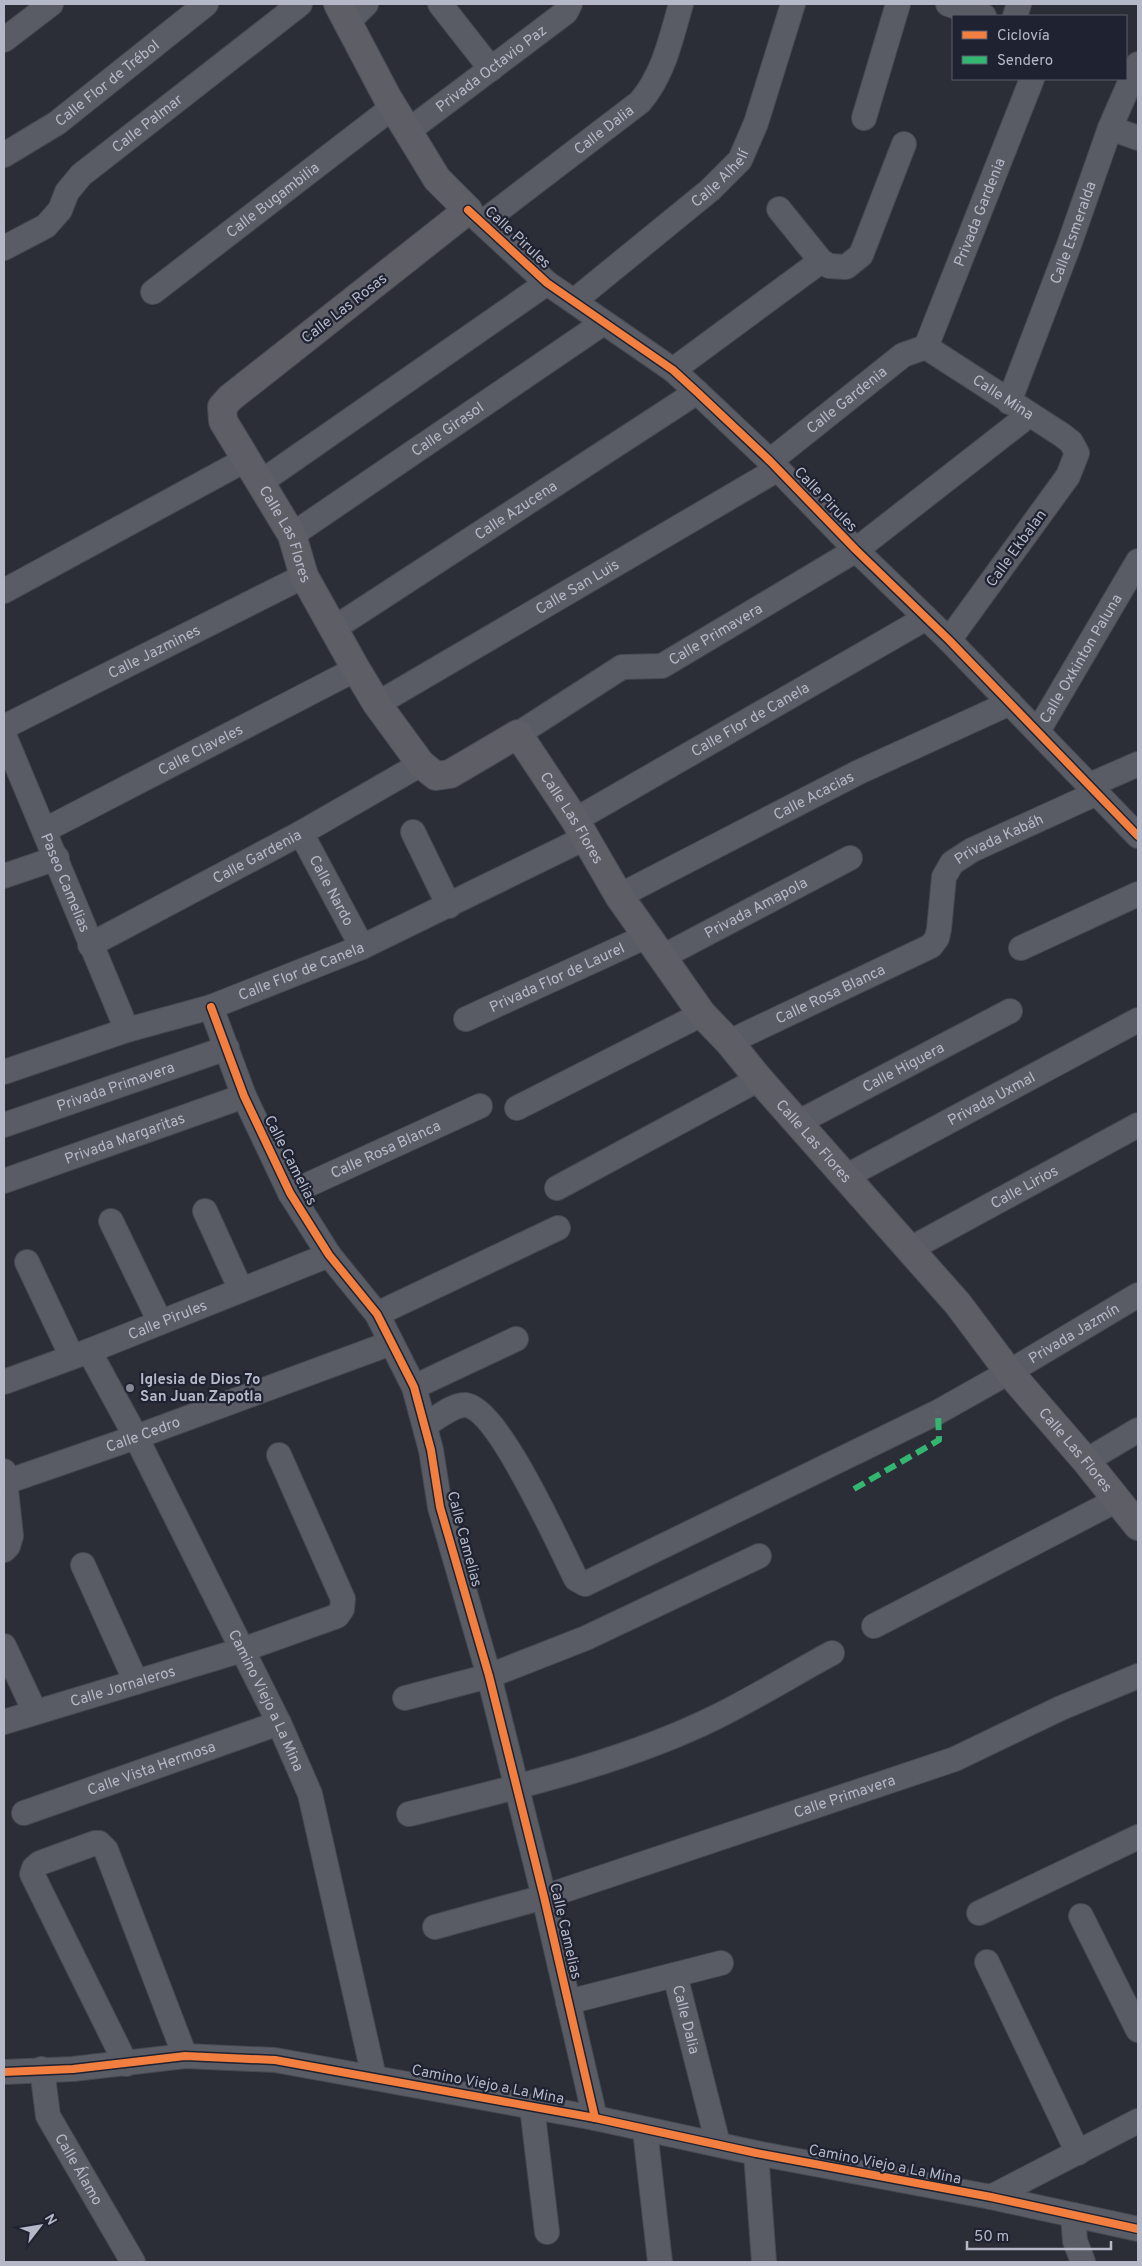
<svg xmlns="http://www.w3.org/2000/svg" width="1142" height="2266" font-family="Overpass,sans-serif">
	<rect width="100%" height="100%" fill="#2b2e37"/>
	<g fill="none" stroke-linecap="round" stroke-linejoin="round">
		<defs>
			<g id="minor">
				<polyline points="440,4 491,69"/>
				<polyline points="948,4 984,16"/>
				<polyline points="1015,16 1019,4"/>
				<polyline points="348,22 366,4"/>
				<polyline points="4,40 51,4"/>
				<polyline points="864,118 898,4"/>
				<polyline points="1110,128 1138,138"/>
				<path id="s1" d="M408,131L566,12L570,4"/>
				<path id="s2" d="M4,155L57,123L206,4"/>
				<polyline points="779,209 821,261 829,266 846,267 861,255 904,144"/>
				<polyline points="468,210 547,283 673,370 697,392 770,461 856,550 949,640 1138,836"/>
				<path id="s3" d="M483,222L640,102C664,74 671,38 681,4"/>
				<path id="s4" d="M4,248L46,226L60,210L67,192L81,175L300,4"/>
				<path id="s5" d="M153,292L393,107"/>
				<path id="s6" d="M574,301L710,190L740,160L756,123L793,4"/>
				<path id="s7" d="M926,347L1062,435L1071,442L1077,453L1068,476L949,640"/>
				<path id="s8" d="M926,347L1032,79"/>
				<polyline points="673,370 821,261"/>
				<path id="s9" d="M1009,402L1069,245L1110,128L1138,64"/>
				<path id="s10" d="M770,461L903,355L926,347"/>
				<polyline points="261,482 547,283"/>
				<path id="s11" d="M292,535L603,323"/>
				<polyline points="4,591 247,459"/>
				<path id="s12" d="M333,629L697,392"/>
				<path id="s13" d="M377,704L778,469"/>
				<path id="s14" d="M4,727L304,576"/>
				<path id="s15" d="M1038,731L1138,561"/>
				<path id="s16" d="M518,734L622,667L662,666L856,550L1029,415"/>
				<path id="s17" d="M4,735L127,1030"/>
				<polyline points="1090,785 1138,764"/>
				<path id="s18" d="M575,820L926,618"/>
				<path id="s19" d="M45,830L356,669"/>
				<polyline points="413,832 449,906"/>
				<path id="s20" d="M301,833L362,947"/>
				<polyline points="4,876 57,858"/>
				<path id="s21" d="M619,896L859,772L1010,703"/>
				<path id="s22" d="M90,945L301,833L421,764"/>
				<polyline points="1021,948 1138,894"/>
				<path id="s23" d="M662,957L850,858"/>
				<polyline points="211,1007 244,1096 290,1193 329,1255 377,1314 414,1387 431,1450 440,1507 489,1676 544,1897 595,2118"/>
				<path id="s24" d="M466,1019L647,936"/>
				<path id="s25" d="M729,1042L931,946L937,938L939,929L944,877L952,863L972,850L1097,793"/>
				<path id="s26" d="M4,1072L127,1030L211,1007L362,947L585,838"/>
				<polyline points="517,1108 702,1014"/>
				<path id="s27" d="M797,1123L1010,1011"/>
				<path id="s28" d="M4,1125L227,1048"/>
				<path id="s29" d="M845,1177L1138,1020"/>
				<path id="s30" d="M4,1181L244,1096"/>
				<polyline points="557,1188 759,1079"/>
				<path id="s31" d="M290,1193L480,1106"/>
				<polyline points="205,1211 241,1290"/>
				<polyline points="111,1221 160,1322"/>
				<path id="s32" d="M910,1249L1138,1125"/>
				<polyline points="27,1262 72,1357"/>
				<polyline points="377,1314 558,1228"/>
				<path id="s33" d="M89,1351L136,1437L279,1723L310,1794L374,2077"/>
				<path id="s34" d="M4,1382L89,1351L329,1255"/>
				<polyline points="414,1387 516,1339"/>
				<path id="s35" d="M425,1425C436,1419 453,1404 466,1405C499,1410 560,1547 576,1579L585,1584L938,1412L1009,1372L1138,1295"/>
				<polyline points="1086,1461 1138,1430"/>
				<polyline points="4,1471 11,1536 8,1546 4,1550"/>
				<path id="s36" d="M6,1482L136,1437L391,1343"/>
				<polyline points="83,1565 136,1682"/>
				<polyline points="874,1626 1117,1500"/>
				<polyline points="4,1646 35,1712"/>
				<polyline points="405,1698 489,1676 586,1638 759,1556"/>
				<path id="s37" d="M4,1722L242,1650L337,1616L342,1609L343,1599L279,1455"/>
				<path id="s38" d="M24,1813L279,1723"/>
				<path d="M409,1814C509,1789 623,1763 716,1717C755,1698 793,1674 832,1653"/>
				<polyline points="979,1913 1138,1837"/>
				<polyline points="1081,1916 1138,2030"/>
				<path id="s39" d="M435,1927L544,1897L955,1759L1061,1708L1138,1676"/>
				<polyline points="987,1962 1078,2153"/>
				<path id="s40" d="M675,1975L718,2144"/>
				<polyline points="568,2002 721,1963"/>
				<polyline points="126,2064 32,1874 34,1868 40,1863 95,1843 99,1843 106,1850 185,2056"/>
				<path id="s41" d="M42,2069L48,2116L133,2262"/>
				<polyline points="4,2072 73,2069 185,2056 275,2060 595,2118 756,2153 991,2197 1138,2229"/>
				<polyline points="532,2107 547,2232"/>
				<polyline points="645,2130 660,2262"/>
				<polyline points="756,2153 764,2262"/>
				<polyline points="991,2197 1138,2121"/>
				<polyline points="1073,2215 1075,2241 1083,2262"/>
			</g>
			<g id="major">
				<path id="s42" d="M338,4L387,97L437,179L468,210L230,398L222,407L223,421L292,535L304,576L356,669L377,704L421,764L436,776L450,774L518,734L575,820L619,896L662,957L702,1014L729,1042L759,1079L958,1304L1009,1372L1086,1461L1138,1526"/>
			</g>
		</defs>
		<use href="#minor" stroke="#474950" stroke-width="26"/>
		<use href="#major" stroke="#484b54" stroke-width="30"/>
		<use href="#minor" stroke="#5a5c65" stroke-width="24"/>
		<use href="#major" stroke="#5d5e66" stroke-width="28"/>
		<polyline stroke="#33b770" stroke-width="6" stroke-dasharray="12 6" stroke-linecap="butt" points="854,1489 939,1440 938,1412"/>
		<defs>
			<g id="cycleway">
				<polyline points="468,210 547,283 673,370 697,392 770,461 856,550 949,640 1138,836"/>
				<polyline points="211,1007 244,1096 290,1193 329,1255 377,1314 414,1387 431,1450 440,1507 489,1676 544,1897 595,2118"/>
				<polyline points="4,2072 73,2069 185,2056 275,2060 595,2118 756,2153 991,2197 1138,2229"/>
			</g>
		</defs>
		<use href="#cycleway" stroke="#1e2231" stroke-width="11"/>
		<use href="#cycleway" stroke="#f27e40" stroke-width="8"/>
	</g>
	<circle fill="#858895" stroke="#1e2231" stroke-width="2" cx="130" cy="1388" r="5"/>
	<g text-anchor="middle" stroke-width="4.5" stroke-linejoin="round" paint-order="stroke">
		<g font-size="15" fill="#b5b8c7" stroke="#1e2231">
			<text dy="5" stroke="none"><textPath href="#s1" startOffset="104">Privada Octavio Paz</textPath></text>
			<text dy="5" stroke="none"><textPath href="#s2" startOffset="126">Calle Flor de Trébol</textPath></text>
			<text dy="5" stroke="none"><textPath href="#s4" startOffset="194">Calle Palmar</textPath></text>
			<text dy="5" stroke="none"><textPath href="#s3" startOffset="152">Calle Dalia</textPath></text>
			<text dy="5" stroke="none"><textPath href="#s6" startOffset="191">Calle Alhelí</textPath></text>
			<text dy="5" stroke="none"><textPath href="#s5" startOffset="151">Calle Bugambilia</textPath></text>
			<text dy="5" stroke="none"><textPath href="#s8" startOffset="145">Privada Gardenia</textPath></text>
			<text dy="5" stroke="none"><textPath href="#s9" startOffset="181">Calle Esmeralda</textPath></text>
			<text transform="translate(518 237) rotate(43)" y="5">Calle Pirules</text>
			<text transform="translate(344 308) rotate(-38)" y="5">Calle Las Rosas</text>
			<text dy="5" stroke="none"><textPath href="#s7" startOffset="92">Calle Mina</textPath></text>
			<text dy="5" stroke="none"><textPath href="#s10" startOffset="98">Calle Gardenia</textPath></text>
			<text dy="5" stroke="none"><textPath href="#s11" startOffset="188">Calle Girasol</textPath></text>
			<text transform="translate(826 499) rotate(46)" y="5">Calle Pirules</text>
			<text dy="5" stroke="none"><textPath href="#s12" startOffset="218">Calle Azucena</textPath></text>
			<text dy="5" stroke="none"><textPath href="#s42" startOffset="704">Calle Las Flores</textPath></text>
			<text transform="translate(1016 548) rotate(-54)" y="5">Calle Ekbalan</text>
			<text dy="5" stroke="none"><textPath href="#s13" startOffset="232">Calle San Luis</textPath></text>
			<text dy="5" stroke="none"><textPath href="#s16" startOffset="226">Calle Primavera</textPath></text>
			<text dy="5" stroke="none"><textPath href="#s14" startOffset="168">Calle Jazmines</textPath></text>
			<text dy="5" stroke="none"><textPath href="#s15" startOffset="84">Calle Oxkinton Paluna</textPath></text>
			<text dy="5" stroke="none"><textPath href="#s18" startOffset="202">Calle Flor de Canela</textPath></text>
			<text dy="5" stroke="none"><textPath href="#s19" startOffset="175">Calle Claveles</textPath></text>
			<text dy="5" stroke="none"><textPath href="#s21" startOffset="219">Calle Acacias</textPath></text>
			<text dy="5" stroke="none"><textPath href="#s42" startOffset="1184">Calle Las Flores</textPath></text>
			<text dy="5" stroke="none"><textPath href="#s25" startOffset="364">Privada Kabáh</textPath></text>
			<text dy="5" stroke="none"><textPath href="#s22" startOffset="189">Calle Gardenia</textPath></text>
			<text dy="5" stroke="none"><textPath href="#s17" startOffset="160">Paseo Camelias</textPath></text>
			<text dy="5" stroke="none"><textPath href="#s20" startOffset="65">Calle Nardo</textPath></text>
			<text dy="5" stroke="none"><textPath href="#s23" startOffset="106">Privada Amapola</textPath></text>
			<text dy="5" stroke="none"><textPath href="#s26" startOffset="314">Calle Flor de Canela</textPath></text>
			<text dy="5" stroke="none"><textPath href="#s24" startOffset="100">Privada Flor de Laurel</textPath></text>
			<text dy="5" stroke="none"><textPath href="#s25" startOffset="112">Calle Rosa Blanca</textPath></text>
			<text dy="5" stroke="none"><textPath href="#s27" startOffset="120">Calle Higuera</textPath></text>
			<text dy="5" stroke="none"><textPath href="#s28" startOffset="118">Privada Primavera</textPath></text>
			<text dy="5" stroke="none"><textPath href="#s29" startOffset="166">Privada Uxmal</textPath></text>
			<text dy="5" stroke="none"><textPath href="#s30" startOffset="128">Privada Margaritas</textPath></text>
			<text dy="5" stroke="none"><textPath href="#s42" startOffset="1589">Calle Las Flores</textPath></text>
			<text dy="5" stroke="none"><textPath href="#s31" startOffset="105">Calle Rosa Blanca</textPath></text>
			<text transform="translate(291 1160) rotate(63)" y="5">Calle Camelias</text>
			<text dy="5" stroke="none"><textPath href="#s32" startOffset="130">Calle Lirios</textPath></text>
			<text dy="5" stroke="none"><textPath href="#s34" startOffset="175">Calle Pirules</textPath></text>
			<text dy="5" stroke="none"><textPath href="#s35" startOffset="815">Privada Jazmín</textPath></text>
			<text dy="5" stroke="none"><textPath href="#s36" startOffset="145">Calle Cedro</textPath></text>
			<text dy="5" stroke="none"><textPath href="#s42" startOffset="1994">Calle Las Flores</textPath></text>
			<text transform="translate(465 1539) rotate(75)" y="5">Calle Camelias</text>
			<text dy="5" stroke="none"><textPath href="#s37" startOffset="124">Calle Jornaleros</textPath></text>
			<text dy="5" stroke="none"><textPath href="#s33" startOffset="392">Camino Viejo a La Mina</textPath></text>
			<text dy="5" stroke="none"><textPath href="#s38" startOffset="135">Calle Vista Hermosa</textPath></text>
			<text dy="5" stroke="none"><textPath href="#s39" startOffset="430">Calle Primavera</textPath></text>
			<text transform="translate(566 1931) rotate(77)" y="5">Calle Camelias</text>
			<text dy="5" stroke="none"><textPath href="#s40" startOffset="46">Calle Dalia</textPath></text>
			<text transform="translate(488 2084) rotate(11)" y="5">Camino Viejo a La Mina</text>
			<text transform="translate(885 2164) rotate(11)" y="5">Camino Viejo a La Mina</text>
			<text dy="5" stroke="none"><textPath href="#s41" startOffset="109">Calle Álamo</textPath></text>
		</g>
		<g font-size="15" font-weight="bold" fill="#b5b8c7" stroke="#1e2231" text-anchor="start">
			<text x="140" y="1384">Iglesia de Dios 7o<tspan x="140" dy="17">San Juan Zapotla</tspan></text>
		</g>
	</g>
	<rect width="1142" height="2266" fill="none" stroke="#b5b8c7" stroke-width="10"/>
	<rect x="952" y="15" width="175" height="65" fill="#1e2231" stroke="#5a5e6d"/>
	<rect x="962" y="31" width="25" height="8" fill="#f27e40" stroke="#5a5e6d"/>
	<text x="997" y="40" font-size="15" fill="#b5b8c7">Ciclovía</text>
	<rect x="962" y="56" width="25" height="8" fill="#33b770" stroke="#5a5e6d"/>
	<text x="997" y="65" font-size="15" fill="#b5b8c7">Sendero</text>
	<g transform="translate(40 2226) rotate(59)" stroke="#1e2231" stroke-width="4" paint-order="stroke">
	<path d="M0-4L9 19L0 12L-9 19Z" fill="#b5b8c7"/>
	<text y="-8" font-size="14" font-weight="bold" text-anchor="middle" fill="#b5b8c7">N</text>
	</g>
	<path d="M967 2241v8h144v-8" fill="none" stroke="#b5b8c7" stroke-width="2.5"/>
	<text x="974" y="2241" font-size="15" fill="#b5b8c7" stroke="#1e2231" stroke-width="4" paint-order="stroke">50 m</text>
</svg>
